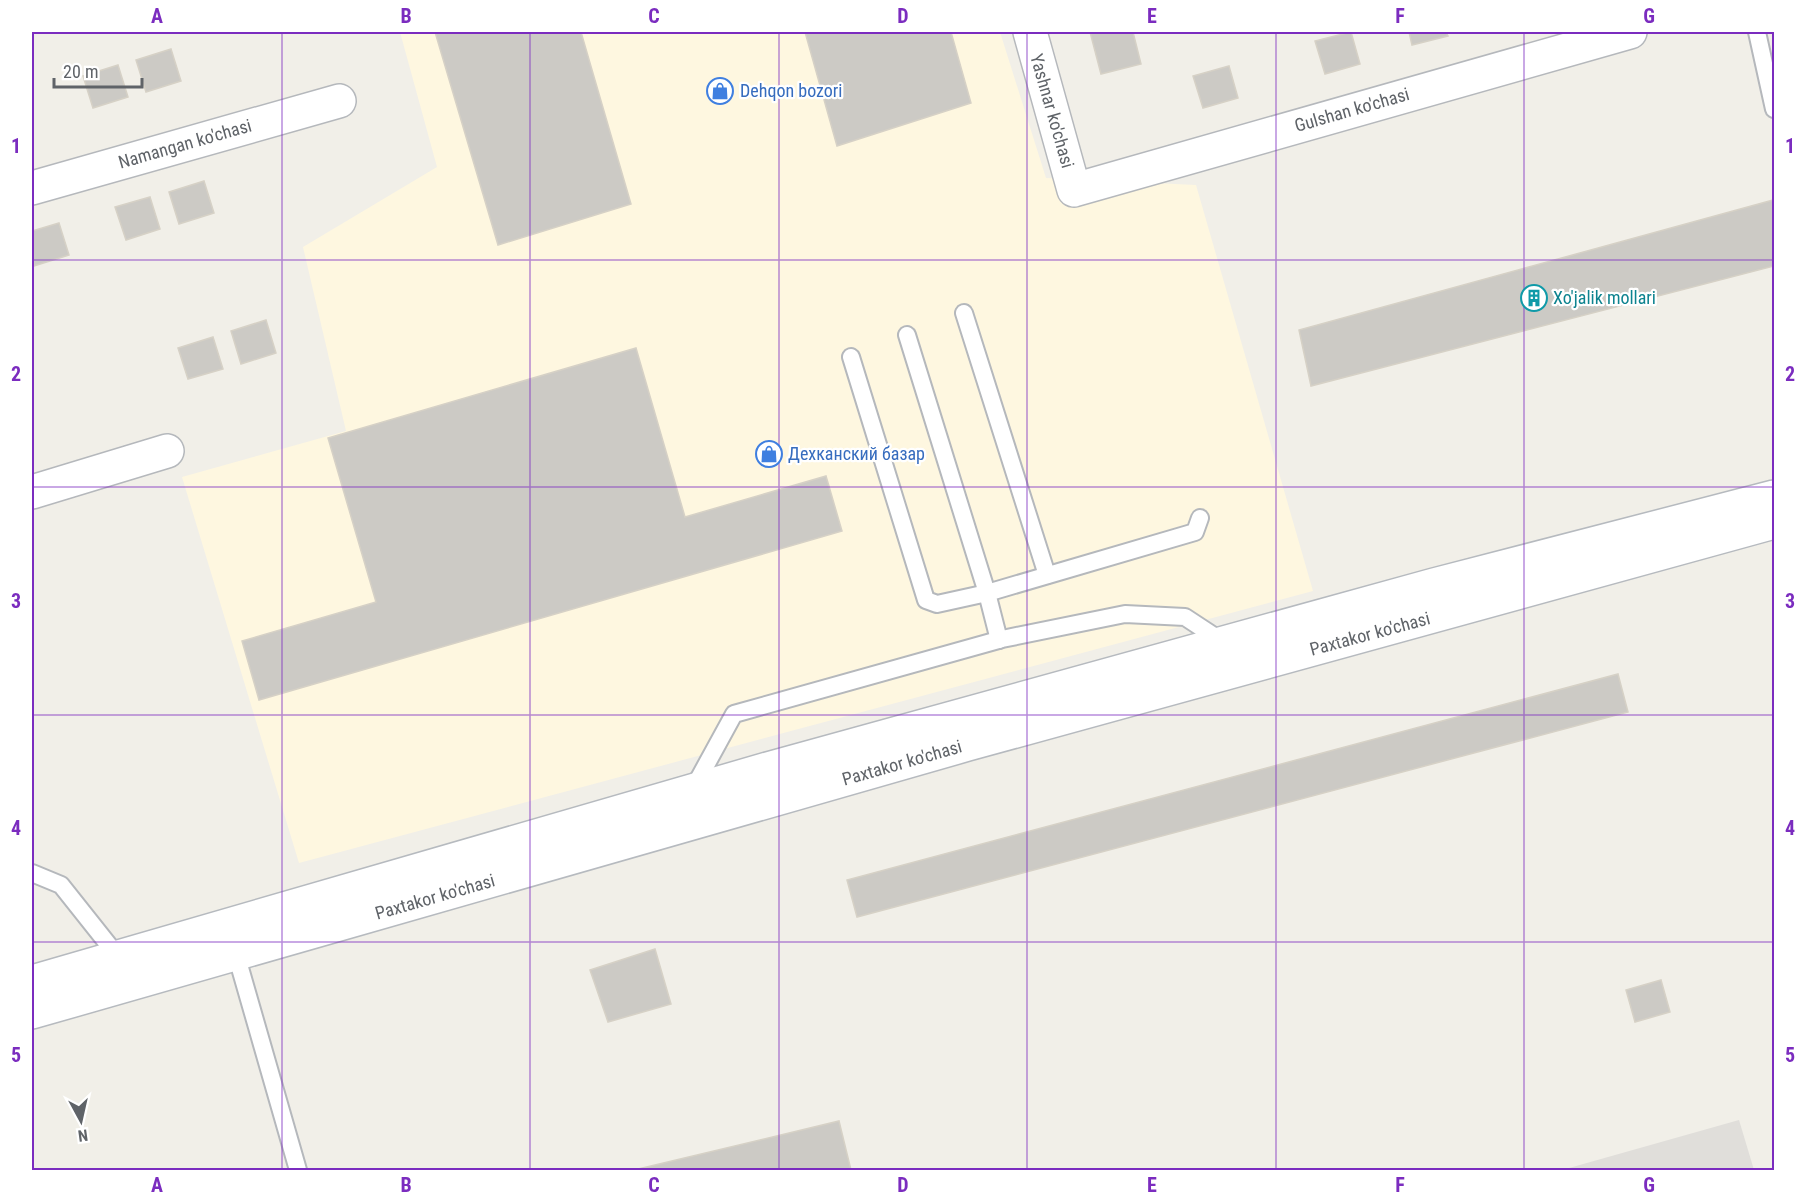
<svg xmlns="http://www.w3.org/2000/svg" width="1806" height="1202" font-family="'Roboto Condensed',sans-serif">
	<rect width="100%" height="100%" fill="#f1efe8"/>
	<polygon fill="#fef7e0" points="400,32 1000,32 1046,178 1196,185 1313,591 299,863 182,477 346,431 303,247 437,167"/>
	<polygon fill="#e0deda" points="1739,1120 1754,1170 1562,1170"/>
	<g fill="#cccac5" stroke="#d6d1c6" stroke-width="1.5">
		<polygon points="435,32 581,32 631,204 498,245"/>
		<polygon points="805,32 951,32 971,103 837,146"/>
		<polygon points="1090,32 1133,32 1141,64 1101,74"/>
		<polygon points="1351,32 1360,64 1325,74 1315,41"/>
		<polygon points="1409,32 1446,32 1448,36 1412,45"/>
		<polygon points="171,49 181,81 146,92 136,60"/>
		<polygon points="118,65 128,97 93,108 83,76"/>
		<polygon points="1229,66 1238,98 1203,108 1193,76"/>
		<polygon points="204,181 214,213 179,224 169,192"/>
		<polygon points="150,197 160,229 126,240 115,207"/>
		<polygon points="1773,200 1774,266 1311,386 1299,330"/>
		<polygon points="59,223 69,255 34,266 32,231"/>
		<polygon points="266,320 276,353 241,364 231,331"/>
		<polygon points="213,337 223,369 188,379 178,348"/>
		<polygon points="636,348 685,517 826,476 842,531 259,700 242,641 376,602 328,438"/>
		<polygon points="1618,674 1628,712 857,917 847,880"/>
		<polygon points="655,949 671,1004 608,1022 590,970"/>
		<polygon points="1661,980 1670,1012 1635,1022 1626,990"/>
		<polygon points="839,1121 851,1170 634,1170"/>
	</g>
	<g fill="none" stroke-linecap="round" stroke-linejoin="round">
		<defs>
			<g id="lane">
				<polyline points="1757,32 1774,109"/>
				<polyline points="964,313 1047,575"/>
				<polyline points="907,335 987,593 999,640"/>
				<polyline points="851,357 926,600 937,604 987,593 1195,532 1200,518"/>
				<polyline points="693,789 734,714 1002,639 1125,614 1185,617 1223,642"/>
				<polyline points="32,873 61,885 119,958"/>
				<polyline points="236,954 298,1170"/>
			</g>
			<g id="street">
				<polyline points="1030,32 1074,190 1630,32"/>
				<polyline points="32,188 339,101"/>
				<polyline points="32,492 167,451"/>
			</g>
			<g id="secondary">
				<polyline points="32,982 771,768 1434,585 1774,497"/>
				<polyline points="32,1012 968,744 1774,522"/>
			</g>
		</defs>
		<use href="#lane" stroke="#b5b8bc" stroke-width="20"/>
		<use href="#street" stroke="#b5b8bc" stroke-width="36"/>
		<use href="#secondary" stroke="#b6babf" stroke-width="36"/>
		<use href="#lane" stroke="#fff" stroke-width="16"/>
		<use href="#street" stroke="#fff" stroke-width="33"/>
		<use href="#secondary" stroke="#fff" stroke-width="33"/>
	</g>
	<path fill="none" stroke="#7b2cbf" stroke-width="1.5" stroke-opacity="0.55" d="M282,32V1170M530,32V1170M779,32V1170M1027,32V1170M1276,32V1170M1524,32V1170M32,260H1774M32,487H1774M32,715H1774M32,942H1774"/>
	<defs>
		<symbol id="shop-ring" viewBox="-11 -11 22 22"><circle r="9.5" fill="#fff" stroke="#3f7fe0" stroke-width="1.5"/><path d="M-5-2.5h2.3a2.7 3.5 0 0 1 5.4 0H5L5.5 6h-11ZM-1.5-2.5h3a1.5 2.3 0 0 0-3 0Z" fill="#3f7fe0"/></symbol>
		<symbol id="building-ring" viewBox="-11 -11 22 22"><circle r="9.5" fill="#fff" stroke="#0f9aa8" stroke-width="1.5"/><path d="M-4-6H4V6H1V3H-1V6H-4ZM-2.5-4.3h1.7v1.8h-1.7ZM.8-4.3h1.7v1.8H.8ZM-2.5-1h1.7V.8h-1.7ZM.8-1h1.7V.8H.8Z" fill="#0f9aa8"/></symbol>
	</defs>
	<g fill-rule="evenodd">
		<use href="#shop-ring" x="705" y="76" width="30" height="30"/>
		<use href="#building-ring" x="1519" y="283" width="30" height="30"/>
		<use href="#shop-ring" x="754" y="439" width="30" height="30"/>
	</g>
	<g text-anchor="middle" stroke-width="4.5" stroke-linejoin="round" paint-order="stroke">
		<g font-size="18" fill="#366cbe" stroke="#fff" text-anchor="start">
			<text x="740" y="97">Dehqon bozori</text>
			<text x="788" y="460">Дехканский базар</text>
		</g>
		<g font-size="18" fill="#5f6368" stroke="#fff">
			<text transform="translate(1352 110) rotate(-16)" y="6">Gulshan ko'chasi</text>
			<text transform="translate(1052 111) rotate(74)" y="6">Yashnar ko'chasi</text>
			<text transform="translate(185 144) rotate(-16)" y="6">Namangan ko'chasi</text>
			<text transform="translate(1370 634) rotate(-15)" y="6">Paxtakor ko'chasi</text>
			<text transform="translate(902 763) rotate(-16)" y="6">Paxtakor ko'chasi</text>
			<text transform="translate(435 897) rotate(-16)" y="6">Paxtakor ko'chasi</text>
		</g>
		<g font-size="18" fill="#0d838f" stroke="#fff" text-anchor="start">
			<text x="1553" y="304">Xo'jalik mollari</text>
		</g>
	</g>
	<rect width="1806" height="1202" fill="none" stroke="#ffffff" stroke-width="66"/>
	<g transform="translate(81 1121) rotate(172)" stroke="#ffffff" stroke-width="4.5" paint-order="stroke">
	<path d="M0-4.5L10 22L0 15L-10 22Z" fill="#5f6368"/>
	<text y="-9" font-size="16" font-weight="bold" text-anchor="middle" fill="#5f6368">N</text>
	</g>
	<path d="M54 78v9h88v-9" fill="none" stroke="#5f6368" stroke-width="3"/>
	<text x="63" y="78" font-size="18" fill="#5f6368" stroke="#ffffff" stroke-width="4.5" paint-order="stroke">20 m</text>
	<rect x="33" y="33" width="1740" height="1136" fill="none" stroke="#7b2cbf" stroke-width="2"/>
	<g font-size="20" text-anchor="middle" font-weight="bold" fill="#7b2cbf">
		<text x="157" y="23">A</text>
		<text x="406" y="23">B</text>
		<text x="654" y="23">C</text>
		<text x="903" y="23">D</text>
		<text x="1152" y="23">E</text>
		<text x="1400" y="23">F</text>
		<text x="1649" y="23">G</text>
		<text x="16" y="153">1</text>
		<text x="1790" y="153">1</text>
		<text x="16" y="381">2</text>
		<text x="1790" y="381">2</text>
		<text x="16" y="608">3</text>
		<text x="1790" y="608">3</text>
		<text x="16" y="835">4</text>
		<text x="1790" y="835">4</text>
		<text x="16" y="1062">5</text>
		<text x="1790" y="1062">5</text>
		<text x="157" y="1192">A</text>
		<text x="406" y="1192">B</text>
		<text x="654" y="1192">C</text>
		<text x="903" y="1192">D</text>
		<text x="1152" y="1192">E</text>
		<text x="1400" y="1192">F</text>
		<text x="1649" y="1192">G</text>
	</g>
</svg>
